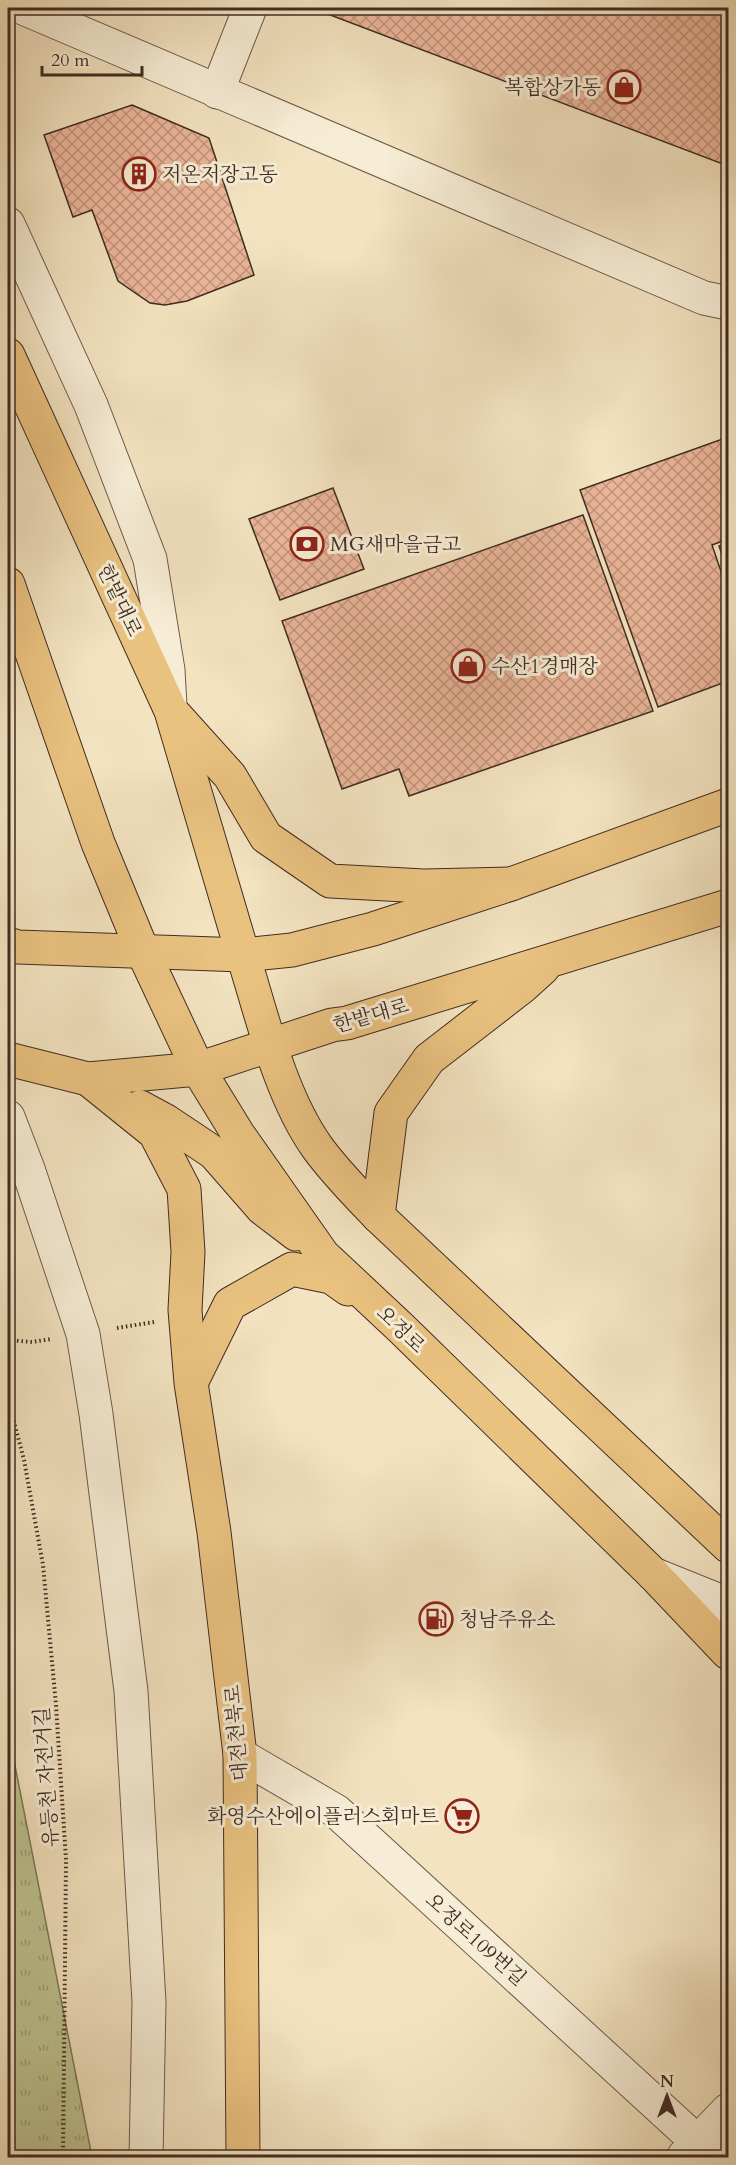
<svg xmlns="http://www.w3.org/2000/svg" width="736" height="2165" font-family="Cardo,'Noto Serif KR',serif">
	<defs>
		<pattern id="grass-tufts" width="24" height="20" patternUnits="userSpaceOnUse" patternTransform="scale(1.5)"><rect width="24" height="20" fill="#bec391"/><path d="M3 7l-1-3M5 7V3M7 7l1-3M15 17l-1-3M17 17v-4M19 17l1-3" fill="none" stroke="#9c9f76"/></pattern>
		<pattern id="building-cross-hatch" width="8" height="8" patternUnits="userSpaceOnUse" patternTransform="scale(1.5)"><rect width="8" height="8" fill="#ebb598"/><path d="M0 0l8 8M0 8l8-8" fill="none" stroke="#c0937c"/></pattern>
	</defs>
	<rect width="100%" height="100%" fill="#f3e3c0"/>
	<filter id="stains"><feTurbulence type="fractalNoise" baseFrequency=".00333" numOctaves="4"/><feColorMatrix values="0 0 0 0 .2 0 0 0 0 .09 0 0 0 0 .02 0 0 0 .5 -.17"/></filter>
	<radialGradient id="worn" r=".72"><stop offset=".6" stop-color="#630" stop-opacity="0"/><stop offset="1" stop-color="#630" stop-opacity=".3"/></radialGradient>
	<polygon fill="url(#grass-tufts)" stroke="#7e785a" stroke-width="1.5" points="8,1730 92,2157 8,2157"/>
	<g fill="url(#building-cross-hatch)" stroke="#3f2c23" stroke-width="1.5">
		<polygon points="312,8 728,8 728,166"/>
		<polygon points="132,105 209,138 254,275 187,301 165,305 150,303 118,281 92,210 73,217 44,135"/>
		<polygon points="728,437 728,539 712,545 728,592 728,681 658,707 580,490"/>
		<polygon points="333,488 364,569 280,600 249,519"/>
		<polygon points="583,515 653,711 409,796 399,769 342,789 282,621"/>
		<polygon points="728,543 728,572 719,546"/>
	</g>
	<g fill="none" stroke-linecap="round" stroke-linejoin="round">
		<defs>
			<g id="minor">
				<polyline points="23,8 704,298 728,303"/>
				<polyline points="217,92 250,8"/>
				<polyline points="8,224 91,405 150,559 168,670 170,706"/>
				<polyline points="8,1117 28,1169 83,1334 96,1414 131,1691 149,2002 146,2158"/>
				<polyline points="653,1574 725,1603 728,1607"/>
				<polyline points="240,1755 336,1811 715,2158"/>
				<polyline points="684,2156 728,2110"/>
			</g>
			<g id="major">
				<polyline points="8,944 18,947 243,955 292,950 373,929 511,884 728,805"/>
				<polyline points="143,952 198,1069 238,1134 323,1255 401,1328 653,1574 728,1653"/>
				<path d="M243,955C262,1016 280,1095 317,1147C335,1172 357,1194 378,1216L728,1546"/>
				<polyline points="8,1059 88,1079 198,1069 332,1025 347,1023 728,906"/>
				<polyline points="88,1079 155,1133 184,1189 188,1252 185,1310 191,1383 214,1532 240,1755 243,2158"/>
				<polyline points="140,1107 166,1121 214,1153 262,1208 296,1234"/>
				<polyline points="378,1216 391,1113 429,1059 522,987 543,968"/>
				<polyline points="192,1381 230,1304 292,1269 331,1277 348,1289"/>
			</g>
			<g id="highway">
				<polyline points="8,355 171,711 243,955"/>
				<polyline points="8,584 98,843 143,952"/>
				<polyline points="176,716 230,776 266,837 330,881 424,886 511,884"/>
			</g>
		</defs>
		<use href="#minor" stroke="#6c5a4a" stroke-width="35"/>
		<use href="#major" stroke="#3f2c23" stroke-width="35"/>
		<use href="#highway" stroke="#3f2c23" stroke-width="35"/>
		<g stroke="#3f2c23" stroke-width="4" stroke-dasharray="1.5 3" stroke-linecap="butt">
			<polyline points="117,1328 154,1322"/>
			<polyline points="8,1340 32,1342 51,1339"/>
			<polyline points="8,1399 24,1460 43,1565 56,1705 66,1860 63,2158"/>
		</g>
		<use href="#minor" stroke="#f7edd6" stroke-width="33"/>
		<use href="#major" stroke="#eac280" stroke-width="33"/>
		<use href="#highway" stroke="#eac280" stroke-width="33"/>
	</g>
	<defs>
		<symbol id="shop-ring" viewBox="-11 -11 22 22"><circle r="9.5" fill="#f7edd6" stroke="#8f2418" stroke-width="1.5"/><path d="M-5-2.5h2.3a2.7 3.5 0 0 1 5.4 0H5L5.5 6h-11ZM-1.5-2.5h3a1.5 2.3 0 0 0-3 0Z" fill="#8f2418"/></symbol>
		<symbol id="building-ring" viewBox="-11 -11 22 22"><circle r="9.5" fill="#f7edd6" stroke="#8f2418" stroke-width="1.5"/><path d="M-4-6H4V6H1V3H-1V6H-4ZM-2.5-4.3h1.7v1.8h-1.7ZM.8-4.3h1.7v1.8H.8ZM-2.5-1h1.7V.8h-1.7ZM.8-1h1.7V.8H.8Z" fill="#8f2418"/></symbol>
		<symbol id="bank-ring" viewBox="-11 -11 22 22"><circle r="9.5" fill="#f7edd6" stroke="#8f2418" stroke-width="1.5"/><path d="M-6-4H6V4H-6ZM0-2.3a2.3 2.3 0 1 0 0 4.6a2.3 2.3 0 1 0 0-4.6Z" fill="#8f2418"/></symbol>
		<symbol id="fuel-ring" viewBox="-11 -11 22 22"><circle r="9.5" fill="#f7edd6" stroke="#8f2418" stroke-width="1.5"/><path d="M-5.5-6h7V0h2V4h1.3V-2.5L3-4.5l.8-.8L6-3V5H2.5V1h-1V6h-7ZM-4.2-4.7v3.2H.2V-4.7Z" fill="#8f2418"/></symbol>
		<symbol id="supermarket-ring" viewBox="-11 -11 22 22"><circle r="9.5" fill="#f7edd6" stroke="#8f2418" stroke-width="1.5"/><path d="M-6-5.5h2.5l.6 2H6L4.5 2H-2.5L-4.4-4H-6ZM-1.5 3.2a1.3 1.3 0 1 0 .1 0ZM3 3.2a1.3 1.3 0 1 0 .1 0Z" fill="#8f2418"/></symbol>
	</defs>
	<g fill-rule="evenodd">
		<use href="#shop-ring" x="605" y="68" width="38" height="38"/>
		<use href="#building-ring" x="120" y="155" width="38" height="38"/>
		<use href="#bank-ring" x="288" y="525" width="38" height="38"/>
		<use href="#shop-ring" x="449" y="647" width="38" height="38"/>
		<use href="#fuel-ring" x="417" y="1600" width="38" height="38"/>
		<use href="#supermarket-ring" x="443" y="1797" width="38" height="38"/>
	</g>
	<g text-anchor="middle" stroke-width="6" stroke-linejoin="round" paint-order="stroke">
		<g font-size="20" fill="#3f2c23" stroke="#f7edd6" text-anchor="start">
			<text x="601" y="94" text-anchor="end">복합상가동</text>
			<text x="162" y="181">저온저장고동</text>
			<text x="330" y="551">MG새마을금고</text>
			<text x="491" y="673">수산1경매장</text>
			<text x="459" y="1626">청남주유소</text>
			<text x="439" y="1823" text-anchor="end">화영수산에이플러스회마트</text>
		</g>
		<g font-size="20" fill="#3f2c23" stroke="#f7edd6">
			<text transform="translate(120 600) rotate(65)" y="7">한밭대로</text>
			<text transform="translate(371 1015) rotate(-16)" y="7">한밭대로</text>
			<text transform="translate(401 1329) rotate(44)" y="7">오정로</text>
			<text transform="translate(236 1733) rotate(-95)" y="7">대전천북로</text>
			<text transform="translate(46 1777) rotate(-94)" y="7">유등천 자전거길</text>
			<text transform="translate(476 1939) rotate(42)" y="7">오정로109번길</text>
		</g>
	</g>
	<rect width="736" height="2165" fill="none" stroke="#f3e3c0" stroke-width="30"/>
	<rect x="9" y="9" width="718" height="2147" fill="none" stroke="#3f2c23" stroke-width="3"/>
	<rect x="15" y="15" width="706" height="2135" fill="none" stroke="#3f2c23" stroke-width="1.5"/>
	<g transform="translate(667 2096)" stroke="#f7edd6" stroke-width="4.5" paint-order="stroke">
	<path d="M0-4.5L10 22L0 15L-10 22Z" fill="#3f2c23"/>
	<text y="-9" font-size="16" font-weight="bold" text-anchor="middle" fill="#3f2c23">N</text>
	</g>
	<path d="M42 66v9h100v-9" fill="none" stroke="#3f2c23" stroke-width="3"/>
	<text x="51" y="66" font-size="18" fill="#3f2c23" stroke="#f7edd6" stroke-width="4.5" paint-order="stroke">20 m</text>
	<rect width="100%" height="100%" filter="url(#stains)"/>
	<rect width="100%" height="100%" fill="url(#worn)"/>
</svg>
